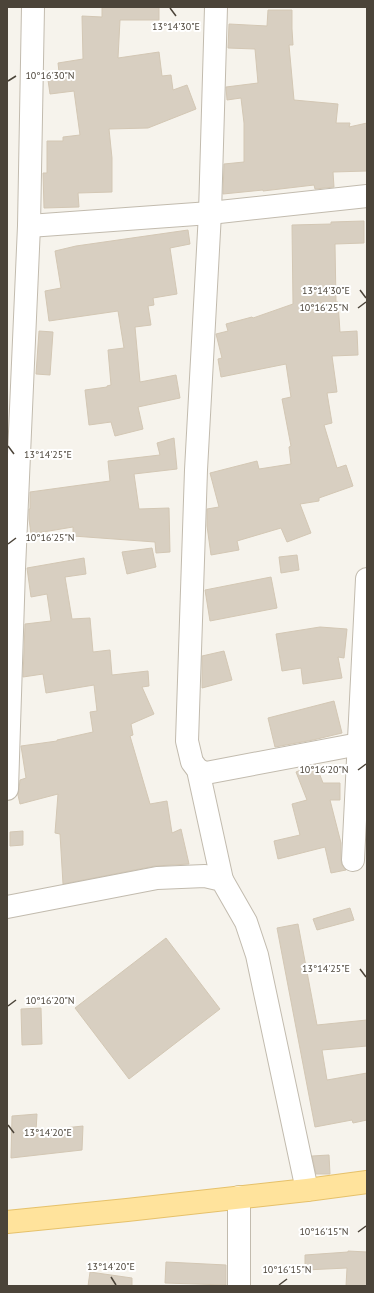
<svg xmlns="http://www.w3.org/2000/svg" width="374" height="1293" font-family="'PT Sans',sans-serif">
	<rect width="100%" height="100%" fill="#f6f3ec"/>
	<g fill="#d8cfc1" stroke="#d3c7b4">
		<polygon points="102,7 159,7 159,20 120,20 118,58 159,52 162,76 171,75 173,90 187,85 196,109 148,128 109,129 112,158 112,192 78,193 79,207 44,208 43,173 47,173 47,141 63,141 63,137 80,135 74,91 50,94 47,73 59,72 58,63 83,59 82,16 102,17"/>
		<polygon points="268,10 292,10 292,29 293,45 289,45 294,100 338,104 336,123 350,123 349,127 367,123 367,171 333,172 334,187 315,189 314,185 263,191 263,190 223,194 224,164 244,162 244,123 241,98 227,100 226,87 258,83 255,49 228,48 229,24 267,26"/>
		<polygon points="364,221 364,243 335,244 336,302 338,302 340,332 357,331 358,355 332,356 337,392 327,393 332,423 324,425 337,468 346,465 353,486 319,498 319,501 300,504 311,533 287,542 281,528 237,541 239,550 211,555 207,526 207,509 219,507 210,473 257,461 259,469 291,464 289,447 291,446 282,399 291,397 286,364 221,377 218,359 222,358 216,334 228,331 226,324 252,317 253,318 293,304 292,225 331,224 331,222"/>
		<polygon points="188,230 190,244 170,248 177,294 153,298 154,305 148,306 151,325 135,327 140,382 176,375 180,398 138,407 143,429 115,436 111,422 89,425 85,390 107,387 107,386 111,385 108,350 124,348 118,311 49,321 45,291 61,288 55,251 76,246"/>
		<polygon points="39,331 53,332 50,375 36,374"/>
		<polygon points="174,438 177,469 134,474 139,509 169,508 170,552 156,553 155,542 73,536 73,527 31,534 29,519 29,509 30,509 30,492 110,481 108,461 160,455 157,443"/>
		<polygon points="152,548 156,567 127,574 122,552"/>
		<polygon points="297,555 299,570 281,573 279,557"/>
		<polygon points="84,558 86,574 65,577 72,619 90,618 93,652 110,650 112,675 148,671 149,686 142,687 154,714 131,724 133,735 130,736 150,804 167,801 172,833 181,829 189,864 155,866 63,884 60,834 55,833 58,794 20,804 18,795 19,789 20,780 26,778 21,746 57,741 57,740 93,732 90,712 97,711 94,685 46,693 43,674 23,677 25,624 51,621 47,594 31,597 27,568"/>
		<polygon points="271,577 277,608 210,621 205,590"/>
		<polygon points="320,627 347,629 344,658 338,657 342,678 303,684 301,668 282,671 276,634"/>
		<polygon points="224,651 232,680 202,688 202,656"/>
		<polygon points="334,701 342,733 313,740 275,747 268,718"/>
		<polygon points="313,765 316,765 323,783 340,783 340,800 330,800 341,843 341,860 342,865 346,870 331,873 325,847 278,859 274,841 300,835 292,804 307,800 296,772"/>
		<polygon points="23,831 23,845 10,846 10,832"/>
		<polygon points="350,908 354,920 317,930 313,919"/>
		<polygon points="298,924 317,1025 367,1020 367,1046 322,1050 327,1080 367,1073 367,1120 353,1123 352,1120 315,1127 277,928"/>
		<polygon points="166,938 220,1009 129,1079 75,1008"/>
		<polygon points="41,1008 42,1044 22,1045 21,1009"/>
		<polygon points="37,1114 36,1131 83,1126 82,1150 11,1158 12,1116"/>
		<polygon points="329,1155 330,1174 316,1174 312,1156"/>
		<polygon points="348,1251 367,1252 367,1286 346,1286 347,1268 305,1270 305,1255 348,1252"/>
		<polygon points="166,1262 226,1265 226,1285 165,1283"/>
		<polygon points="90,1272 132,1278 132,1286 88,1286"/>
	</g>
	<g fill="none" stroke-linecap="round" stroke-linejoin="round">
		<defs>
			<g id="minor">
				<polyline points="216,7 210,213 196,470 187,741 192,762 198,770 222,880"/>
				<polyline points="29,226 210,213 367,196"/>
				<polyline points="198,770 206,773 359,744"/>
				<polyline points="7,789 14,569 29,226 33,7"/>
				<polyline points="353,860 367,579"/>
				<polyline points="7,907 157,878 205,876 222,880 246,922 257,955 307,1190"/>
				<polyline points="239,1286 239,1197"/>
			</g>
			<polyline id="major" points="7,1222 127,1210 307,1190 367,1182"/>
		</defs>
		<use href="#minor" stroke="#c2bbae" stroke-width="24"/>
		<use href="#major" stroke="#e6c16a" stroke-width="24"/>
		<use href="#minor" stroke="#fff" stroke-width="22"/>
		<use href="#major" stroke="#ffe39c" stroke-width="22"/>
	</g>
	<path fill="none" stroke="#4b4439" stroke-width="1.5" d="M170,8L176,16M8,81L16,76M360,290L366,298M358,308L366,302M8,446L14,454M8,544L16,538M358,770L366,764M360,969L366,977M8,1006L16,1000M8,1125L14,1133M358,1232L366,1226M111,1277L116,1285M279,1285L287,1279"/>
	<g font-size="10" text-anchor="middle" fill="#4b4439" stroke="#fff" stroke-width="4" stroke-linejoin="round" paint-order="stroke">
		<text x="176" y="30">13°14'30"E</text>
		<text x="50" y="79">10°16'30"N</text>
		<text x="326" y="294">13°14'30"E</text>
		<text x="324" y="311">10°16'25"N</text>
		<text x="48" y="458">13°14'25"E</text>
		<text x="50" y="541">10°16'25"N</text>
		<text x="324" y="773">10°16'20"N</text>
		<text x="326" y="972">13°14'25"E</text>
		<text x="50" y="1004">10°16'20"N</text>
		<text x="48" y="1136">13°14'20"E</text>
		<text x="324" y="1235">10°16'15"N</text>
		<text x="111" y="1270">13°14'20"E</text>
		<text x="287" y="1273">10°16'15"N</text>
	</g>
	<rect width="374" height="1293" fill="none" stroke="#4b4439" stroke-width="16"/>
</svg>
